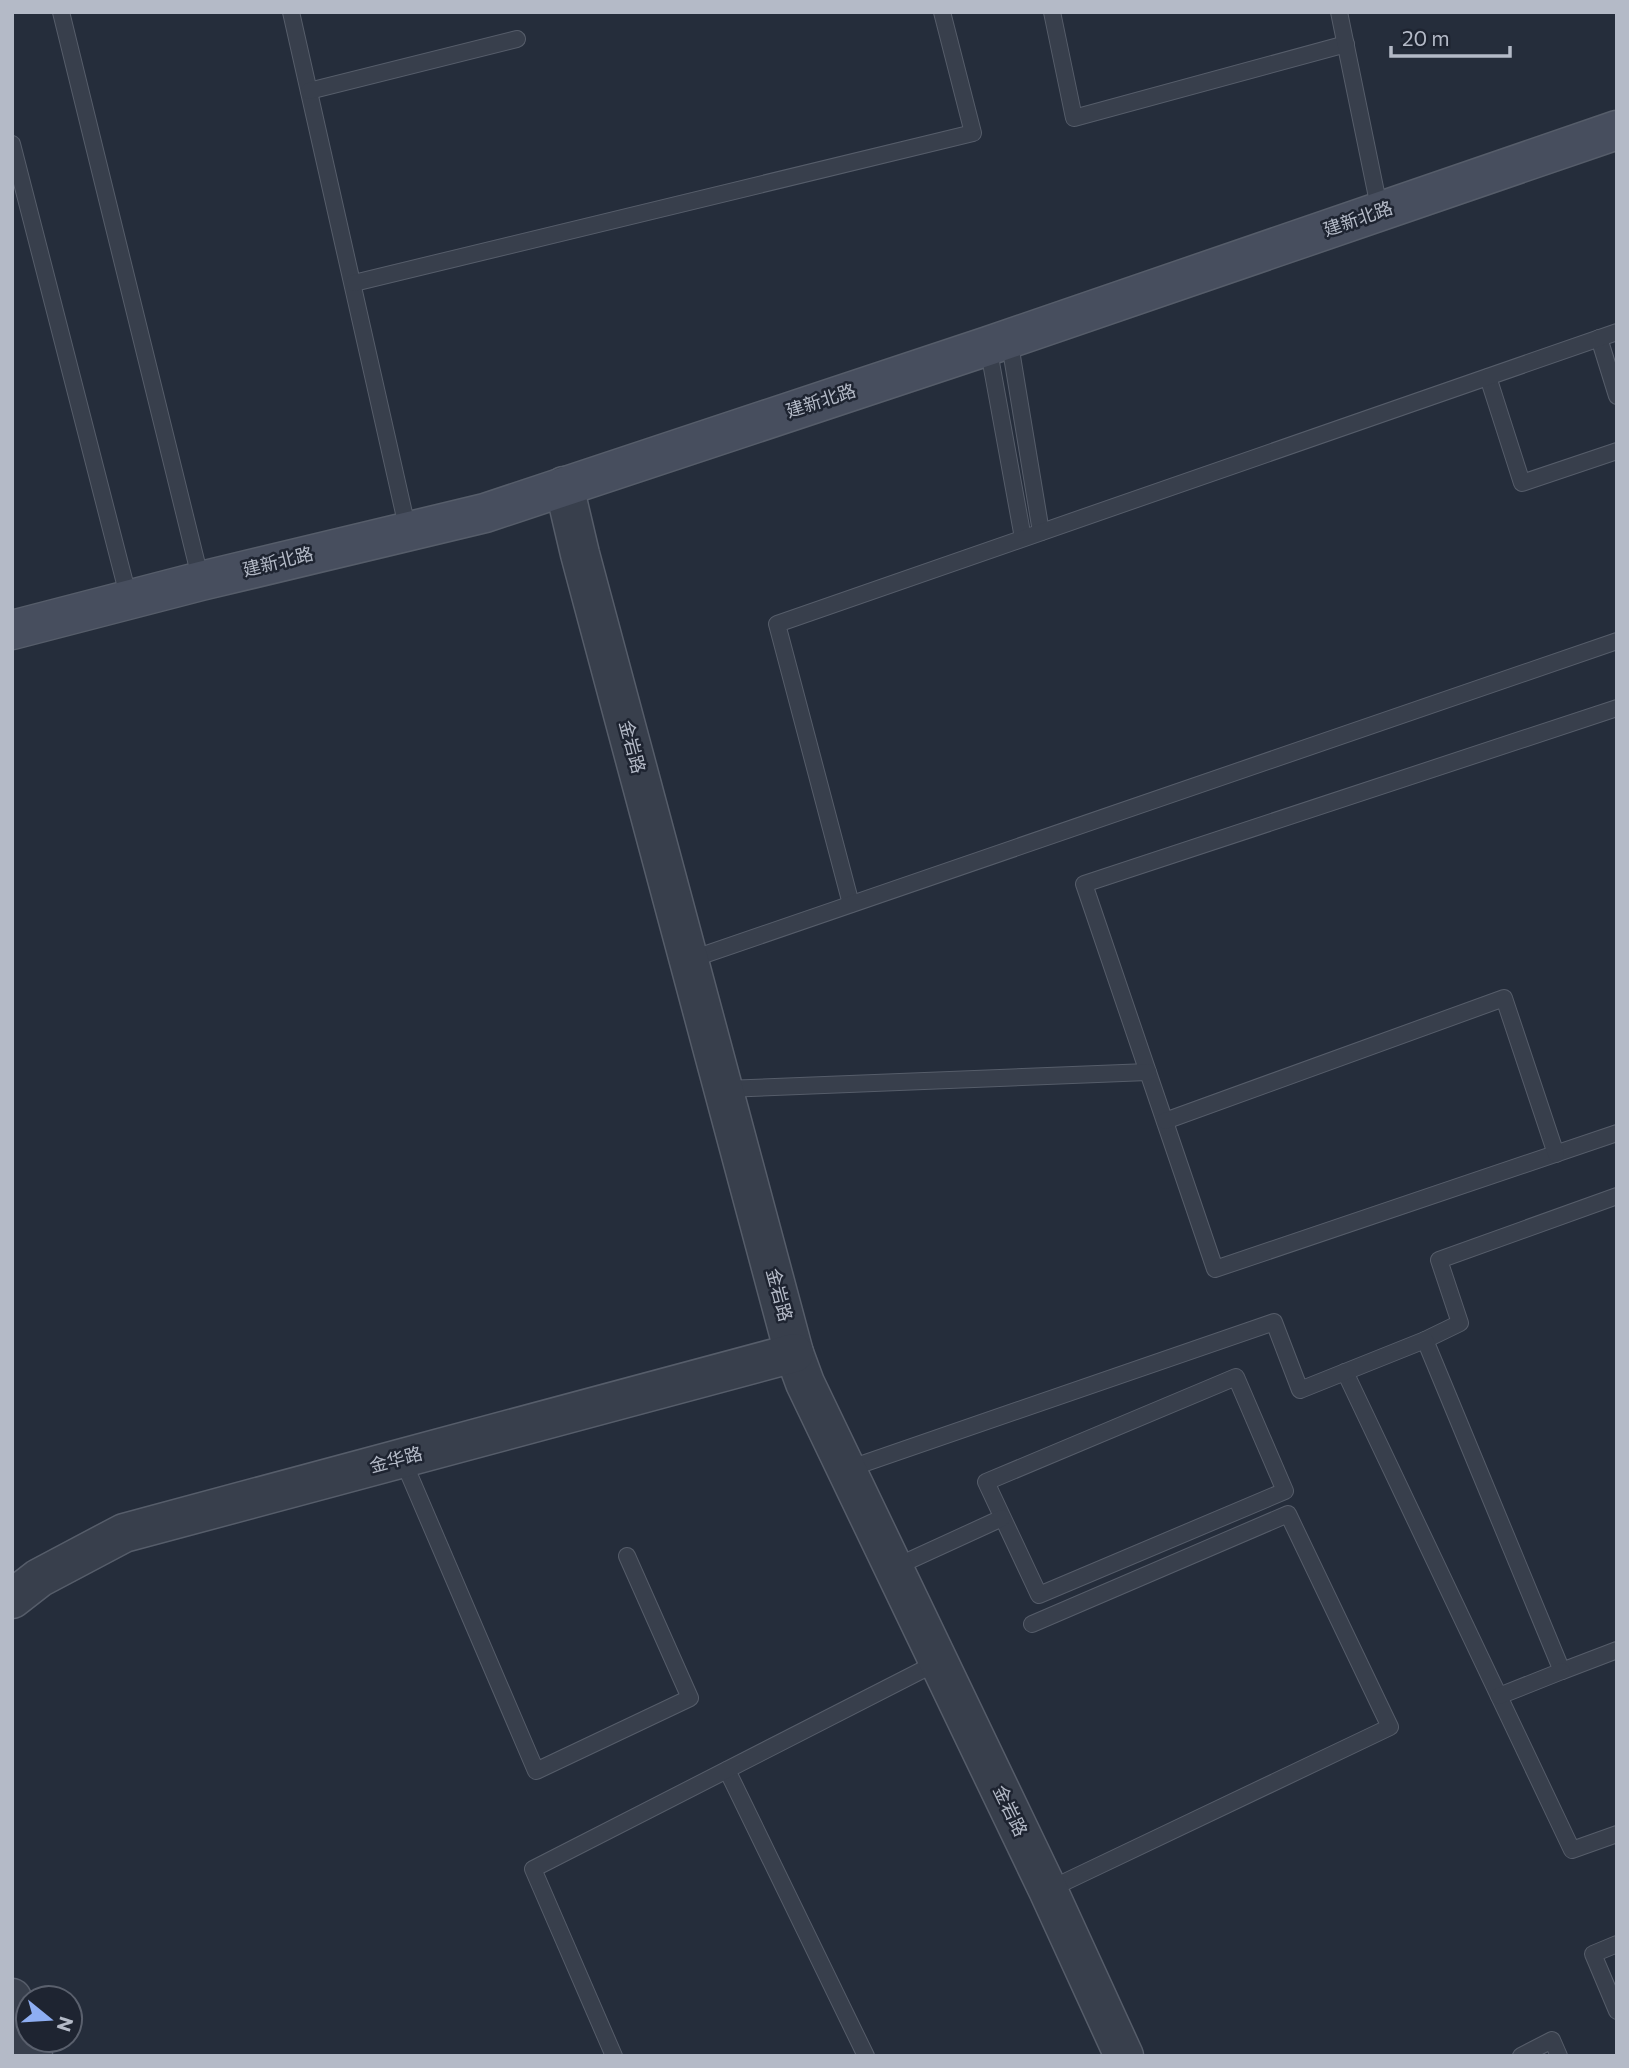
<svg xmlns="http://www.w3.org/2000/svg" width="1629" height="2068" font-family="Commissioner,'Noto Sans SC',sans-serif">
	<rect width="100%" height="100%" fill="#252d3b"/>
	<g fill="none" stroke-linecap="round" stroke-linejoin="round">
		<defs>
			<g id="service">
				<polyline points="61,12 201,581"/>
				<polyline points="291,12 408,531"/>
				<polyline points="1052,12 1074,118 1346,44"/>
				<polyline points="1339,12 1380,212"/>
				<polyline points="309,91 517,39"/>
				<polyline points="12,144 129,599"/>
				<polyline points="354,283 973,133 942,12"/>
				<polyline points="1009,338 1041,532"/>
				<polyline points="1599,338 1617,396"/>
				<polyline points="988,346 1023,538"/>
				<polyline points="1488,377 1522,483 1617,451"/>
				<polyline points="1617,708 1084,884 1215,1269 1617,1133"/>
				<polyline points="851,904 777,624 1617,332"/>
				<polyline points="689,960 1617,641"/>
				<polyline points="724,1089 1148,1072"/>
				<polyline points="1165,1121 1504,998 1556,1154"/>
				<polyline points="1425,1340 1460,1323 1439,1260 1617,1196"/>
				<polyline points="1345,1372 1572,1850 1617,1834"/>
				<polygon points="1236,1377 1285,1491 1039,1595 986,1482"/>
				<polyline points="402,1458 536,1771 690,1698 627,1556"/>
				<polyline points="845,1470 1274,1322 1300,1390 1425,1340 1562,1671 1617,1650"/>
				<polyline points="893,1568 1002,1518"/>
				<polyline points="1032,1624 1288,1514 1390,1727 1048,1890"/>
				<polyline points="1499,1696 1562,1671"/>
				<polyline points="727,1770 866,2056"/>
				<polyline points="1617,1944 1593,1954 1617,2011"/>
				<polyline points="614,2056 533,1869 938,1662"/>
				<polyline points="1521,2056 1552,2040 1559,2056"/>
			</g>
			<g id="tertiary">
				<polyline points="564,486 580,554 794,1353 805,1383 1048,1890 1124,2056"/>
				<polyline points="12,1599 39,1578 124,1533 794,1353"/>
				<polyline points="12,1998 33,2056"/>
			</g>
			<polyline id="secondary" points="12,630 201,581 485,513 988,346 1617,130"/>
		</defs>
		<use href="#service" stroke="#565d6a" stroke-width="18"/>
		<use href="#tertiary" stroke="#565d6a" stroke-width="41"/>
		<use href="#secondary" stroke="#565d6a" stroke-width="41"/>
		<use href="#service" stroke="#383f4c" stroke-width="16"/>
		<use href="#tertiary" stroke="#383f4c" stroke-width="38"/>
		<use href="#secondary" stroke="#474e5e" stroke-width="38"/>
	</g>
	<g text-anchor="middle" stroke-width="5" stroke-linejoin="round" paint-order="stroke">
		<g font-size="18" fill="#b4bac7" stroke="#1e2431">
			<text transform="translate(1358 219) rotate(-19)" y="6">建新北路</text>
			<text transform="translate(821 401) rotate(-18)" y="6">建新北路</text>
			<text transform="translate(278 562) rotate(-14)" y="6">建新北路</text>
			<text transform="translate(632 747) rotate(75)" y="6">金岩路</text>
			<text transform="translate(779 1295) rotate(75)" y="6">金岩路</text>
			<text transform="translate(396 1460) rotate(-15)" y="6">金华路</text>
			<text transform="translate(1010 1811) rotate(64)" y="6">金岩路</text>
		</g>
	</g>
	<rect width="1629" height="2068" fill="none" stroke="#b4bac7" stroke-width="28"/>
	<g transform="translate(49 2019) rotate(108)"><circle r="33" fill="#1e2431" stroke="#5a606d" stroke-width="2"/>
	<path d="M0-5L12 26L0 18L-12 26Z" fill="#8eaef2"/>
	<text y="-10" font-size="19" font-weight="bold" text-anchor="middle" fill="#b4bac7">N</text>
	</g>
	<path d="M1391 46v10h119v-10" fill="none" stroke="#b4bac7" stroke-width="3.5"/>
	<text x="1402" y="46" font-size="21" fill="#b4bac7" stroke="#1e2431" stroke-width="5" paint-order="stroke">20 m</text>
</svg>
